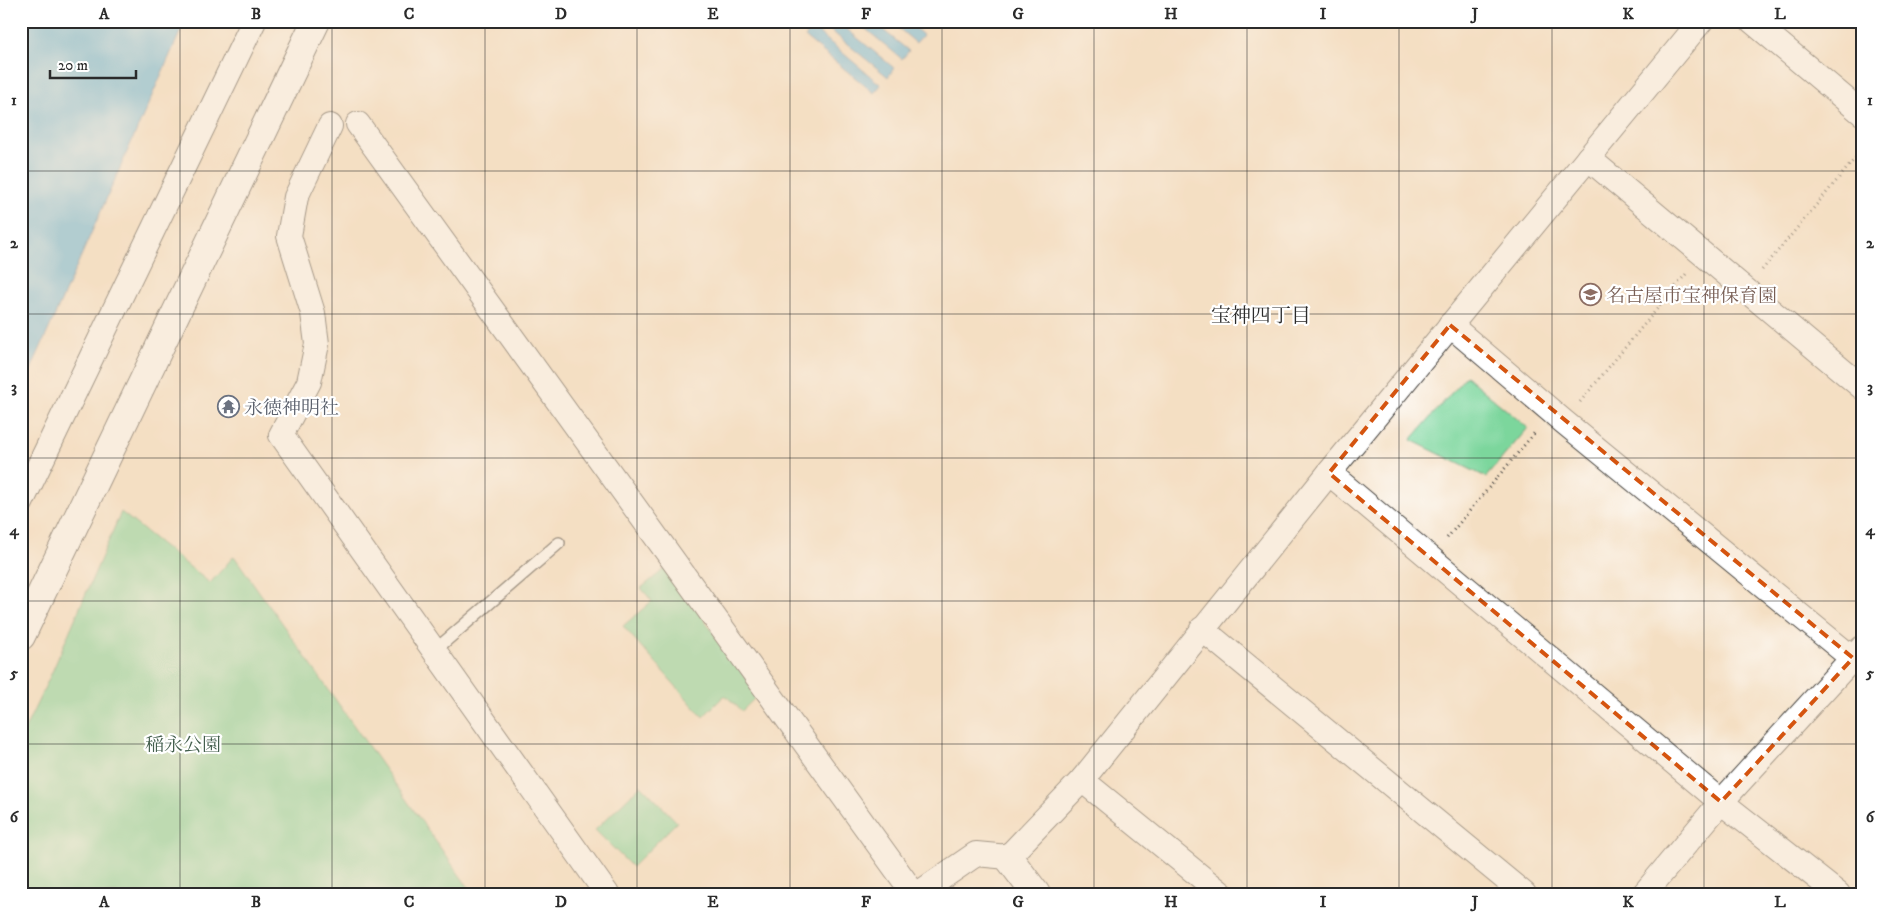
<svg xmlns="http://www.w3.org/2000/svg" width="1884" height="915" font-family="'IM FELL DW Pica','Noto Serif JP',serif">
	<rect width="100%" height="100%" fill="#fff"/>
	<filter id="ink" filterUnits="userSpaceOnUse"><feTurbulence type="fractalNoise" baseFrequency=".02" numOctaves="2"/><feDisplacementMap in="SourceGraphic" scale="10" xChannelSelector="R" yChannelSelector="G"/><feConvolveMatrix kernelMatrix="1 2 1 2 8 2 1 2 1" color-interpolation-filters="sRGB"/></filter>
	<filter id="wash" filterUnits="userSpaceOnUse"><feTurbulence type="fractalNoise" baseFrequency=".0096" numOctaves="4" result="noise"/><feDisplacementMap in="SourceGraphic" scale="20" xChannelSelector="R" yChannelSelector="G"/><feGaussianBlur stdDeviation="1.12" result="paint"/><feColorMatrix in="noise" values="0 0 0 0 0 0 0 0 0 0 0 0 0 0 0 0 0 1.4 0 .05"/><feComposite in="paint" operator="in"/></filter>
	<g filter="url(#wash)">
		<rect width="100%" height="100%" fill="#f4dfc3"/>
		<g fill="#7cd69c" stroke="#548064">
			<polygon points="1466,376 1528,428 1486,477 1411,440"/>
			<polygon points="121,512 210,583 234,556 473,894 21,894 21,737 52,672"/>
			<polygon points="667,567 758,695 742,711 725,695 703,717 623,626 652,601 641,588"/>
			<polygon points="641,785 677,822 632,867 595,830"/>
		</g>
		<g fill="#64b8e0" stroke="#487286">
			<polygon points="21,21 185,21 21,392"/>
			<polygon points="819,21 837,21 894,68 888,77"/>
			<polygon points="856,21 872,21 909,51 902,59"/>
			<polygon points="890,21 907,21 923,35 916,43"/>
			<polygon points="813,28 881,85 874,93 805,37"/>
		</g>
	</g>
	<g filter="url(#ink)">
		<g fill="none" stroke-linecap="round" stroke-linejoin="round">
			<defs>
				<polyline id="service" points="434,651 559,543"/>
				<g id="minor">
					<polyline points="1752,21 1863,114"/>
					<polyline points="358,124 914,894"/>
					<polyline points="330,126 296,197 289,236 313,313 317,344 309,382 281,435 607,894"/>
					<polyline points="1588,158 1863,388"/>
					<polyline points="1450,325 1564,422 1863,667"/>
					<polyline points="1329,473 1721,802 1838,894"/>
					<polyline points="21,503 254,21"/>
					<polyline points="1202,629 1524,894"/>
					<polyline points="1082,780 1222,894"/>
					<polyline points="918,894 976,854 1008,857 1082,780 1329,473 1701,21"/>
					<polyline points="1644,894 1721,802 1862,648"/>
				</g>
				<g id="tertiary">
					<polyline points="21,636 316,21"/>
					<polyline points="1008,857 1036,894"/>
				</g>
			</defs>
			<use href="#service" stroke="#494642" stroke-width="14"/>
			<use href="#minor" stroke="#494642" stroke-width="26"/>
			<use href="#tertiary" stroke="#494642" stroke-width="30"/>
			<g stroke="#494642" stroke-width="3" stroke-dasharray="1 4" stroke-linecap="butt">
				<polyline points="1762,270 1863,149"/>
				<polyline points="1580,402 1686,274"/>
				<polyline points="1447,538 1536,431"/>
			</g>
			<use href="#service" stroke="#fff" stroke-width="11"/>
			<use href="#minor" stroke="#fff" stroke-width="24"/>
			<use href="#tertiary" stroke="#fff" stroke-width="28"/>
		</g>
	</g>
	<path d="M0 0H1884V915H0ZM1450,325L1853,658L1721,802L1329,473Z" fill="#f4dfc3" fill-opacity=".55" fill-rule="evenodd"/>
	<path fill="none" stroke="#d5540f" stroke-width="4" stroke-dasharray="10 6" stroke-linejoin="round" d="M1450,325L1853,658L1721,802L1329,473Z"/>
	<path fill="none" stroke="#2b2b2b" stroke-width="1" stroke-opacity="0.55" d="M180,21V894M332,21V894M485,21V894M637,21V894M790,21V894M942,21V894M1094,21V894M1247,21V894M1399,21V894M1552,21V894M1704,21V894M21,171H1863M21,314H1863M21,458H1863M21,601H1863M21,744H1863"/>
	<defs>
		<symbol id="school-ring" viewBox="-11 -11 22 22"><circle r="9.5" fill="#fff" stroke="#8d6e63" stroke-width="1.5"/><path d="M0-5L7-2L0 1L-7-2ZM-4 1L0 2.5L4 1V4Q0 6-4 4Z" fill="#8d6e63"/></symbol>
		<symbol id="temple-ring" viewBox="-11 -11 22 22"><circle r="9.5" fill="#fff" stroke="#6b7280" stroke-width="1.5"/><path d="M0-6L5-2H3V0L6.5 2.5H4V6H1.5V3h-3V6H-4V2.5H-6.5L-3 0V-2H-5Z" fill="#6b7280"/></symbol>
	</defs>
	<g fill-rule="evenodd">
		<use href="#school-ring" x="1578" y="282" width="25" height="25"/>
		<use href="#temple-ring" x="216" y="394" width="25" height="25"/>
	</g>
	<g text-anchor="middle" stroke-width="4.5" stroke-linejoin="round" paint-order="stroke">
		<g font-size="19" fill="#785e54" stroke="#fff" text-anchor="start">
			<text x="1606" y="302">名古屋市宝神保育園</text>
		</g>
		<g font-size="19" fill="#5b616d" stroke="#fff" text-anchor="start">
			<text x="244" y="414">永徳神明社</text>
		</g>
		<g font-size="19" fill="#435e4d" stroke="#fff">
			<text x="183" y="751">稲永公園</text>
		</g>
		<g font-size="20" fill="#2b2b2b" stroke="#fff">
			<text x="1261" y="322">宝神四丁目</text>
		</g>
	</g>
	<rect width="1884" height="915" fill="none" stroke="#fff" stroke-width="55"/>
	<path d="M50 70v8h86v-8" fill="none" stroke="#2b2b2b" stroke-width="2.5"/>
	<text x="58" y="70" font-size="15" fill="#2b2b2b" stroke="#ffffff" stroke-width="4" paint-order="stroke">20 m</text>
	<rect x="28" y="28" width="1828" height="860" fill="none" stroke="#2b2b2b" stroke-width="2"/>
	<g font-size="16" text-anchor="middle" font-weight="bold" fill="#2b2b2b">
		<text x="104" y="19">A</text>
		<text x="256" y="19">B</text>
		<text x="409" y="19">C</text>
		<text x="561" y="19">D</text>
		<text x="713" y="19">E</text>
		<text x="866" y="19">F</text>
		<text x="1018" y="19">G</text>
		<text x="1171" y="19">H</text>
		<text x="1323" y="19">I</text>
		<text x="1475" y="19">J</text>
		<text x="1628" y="19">K</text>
		<text x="1780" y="19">L</text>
		<text x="14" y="105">1</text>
		<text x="1870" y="105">1</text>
		<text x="14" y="248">2</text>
		<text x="1870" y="248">2</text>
		<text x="14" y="392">3</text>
		<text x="1870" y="392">3</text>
		<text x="14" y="535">4</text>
		<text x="1870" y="535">4</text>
		<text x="14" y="678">5</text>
		<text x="1870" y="678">5</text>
		<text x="14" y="822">6</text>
		<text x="1870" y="822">6</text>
		<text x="104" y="907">A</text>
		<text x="256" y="907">B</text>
		<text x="409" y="907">C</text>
		<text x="561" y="907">D</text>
		<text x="713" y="907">E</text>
		<text x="866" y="907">F</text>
		<text x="1018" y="907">G</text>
		<text x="1171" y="907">H</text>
		<text x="1323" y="907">I</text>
		<text x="1475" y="907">J</text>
		<text x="1628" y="907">K</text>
		<text x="1780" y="907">L</text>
	</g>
</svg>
